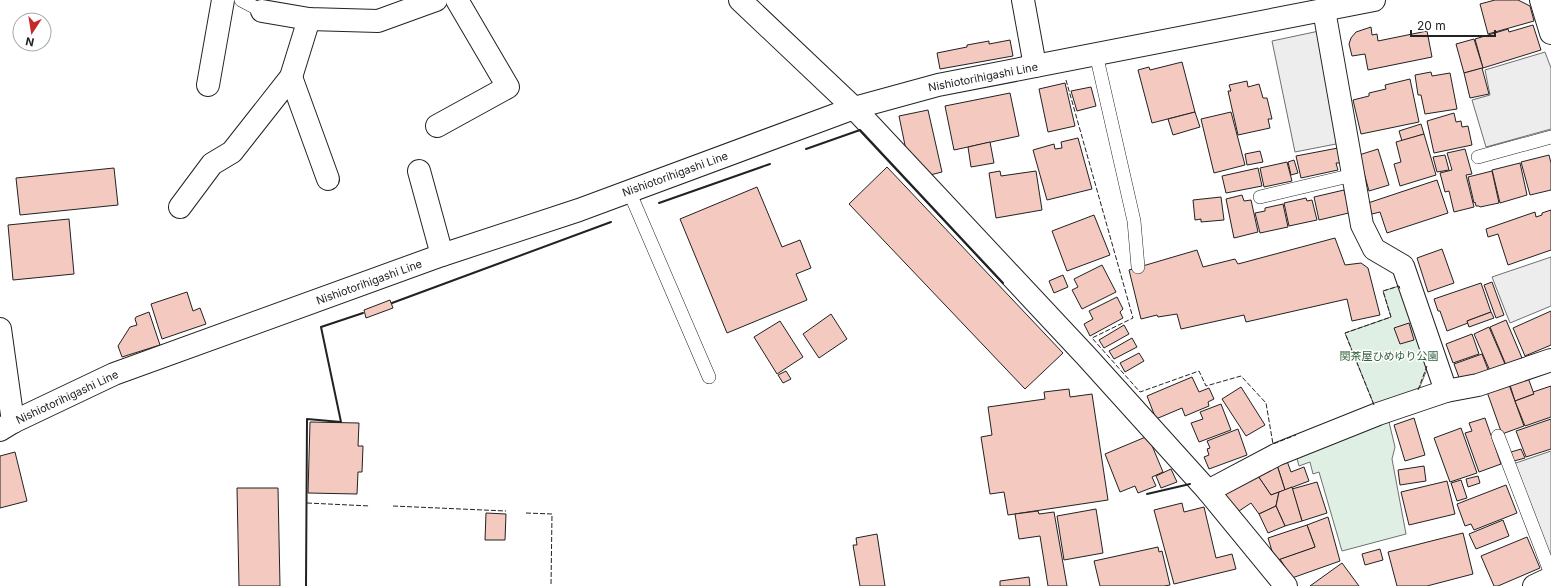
<svg xmlns="http://www.w3.org/2000/svg" width="1551" height="586" font-family="Inter,'Noto Sans JP',sans-serif">
	<rect width="100%" height="100%" fill="#fff"/>
	<g fill="#e0efe3" stroke="#6f6f6f">
		<polygon points="1399,286 1428,367 1419,389 1374,405 1345,333 1391,317 1383,291"/>
		<polygon points="1389,422 1395,447 1392,459 1406,534 1342,551 1319,472 1313,474 1310,462 1299,466 1296,455"/>
	</g>
	<g fill="#ededed" stroke="#6f6f6f">
		<polygon points="1319,31 1341,143 1295,152 1272,41"/>
		<polygon points="1545,52 1551,68 1551,129 1486,147 1472,100 1490,95 1485,70"/>
		<polygon points="1551,257 1551,306 1510,323 1492,277"/>
		<polygon points="1551,451 1551,555 1549,554 1513,464"/>
	</g>
	<g fill="#f3c9c0" stroke="#222">
		<polygon points="1495,0 1518,0 1530,6 1534,21 1488,34 1480,4"/>
		<polygon points="1533,25 1541,50 1483,68 1475,39 1508,29 1509,32"/>
		<polygon points="1371,27 1372,35 1377,34 1378,41 1427,31 1432,57 1368,70 1365,54 1352,56 1349,44 1351,38 1356,32"/>
		<polygon points="1474,39 1483,68 1464,73 1456,44"/>
		<polygon points="1010,40 1013,56 940,69 937,53 967,47 967,45 989,41 989,44"/>
		<polygon points="1182,62 1195,112 1152,123 1138,70 1149,67 1150,70"/>
		<polygon points="1482,68 1489,94 1470,98 1464,73"/>
		<polygon points="1431,72 1432,76 1450,73 1457,109 1425,114 1421,95 1418,95 1415,75"/>
		<polygon points="1410,79 1419,122 1361,134 1353,100 1369,96 1369,93 1386,89 1385,85"/>
		<polygon points="1247,81 1248,87 1259,84 1263,98 1267,98 1272,119 1268,119 1270,128 1238,135 1228,91 1231,91 1229,85"/>
		<polygon points="1065,83 1075,126 1048,132 1039,89"/>
		<polygon points="1091,87 1096,106 1077,111 1071,91"/>
		<polygon points="1010,93 1019,136 954,150 945,106"/>
		<polygon points="928,110 942,172 930,175 907,155 899,116"/>
		<polygon points="1195,112 1200,127 1173,135 1168,119"/>
		<polygon points="1231,112 1245,165 1214,173 1201,119"/>
		<polygon points="1454,113 1456,122 1461,121 1462,127 1468,126 1472,145 1434,153 1427,121"/>
		<polygon points="1421,124 1424,134 1402,141 1399,131"/>
		<polygon points="1424,134 1436,175 1400,186 1394,164 1401,162 1396,142"/>
		<polygon points="1078,138 1092,189 1047,200 1033,150 1054,144 1055,149 1062,148 1061,142"/>
		<polygon points="990,142 994,163 971,167 968,147"/>
		<polygon points="1338,148 1341,163 1336,163 1338,170 1301,178 1296,156"/>
		<polygon points="1378,149 1389,185 1369,191 1359,155"/>
		<polygon points="1465,149 1472,174 1466,175 1474,207 1454,212 1449,191 1445,192 1440,173 1452,170 1447,153"/>
		<polygon points="1260,151 1263,162 1247,165 1245,154"/>
		<polygon points="1445,155 1449,170 1437,172 1433,157"/>
		<polygon points="1549,155 1551,163 1551,190 1530,195 1521,162"/>
		<polygon points="1294,160 1298,173 1291,175 1288,162"/>
		<polygon points="1287,162 1292,181 1264,187 1260,168"/>
		<polygon points="1520,163 1527,195 1500,203 1492,170"/>
		<polygon points="887,167 1063,353 1025,389 849,204"/>
		<polygon points="114,168 118,205 20,215 16,178"/>
		<polygon points="1258,168 1262,186 1226,193 1222,176"/>
		<polygon points="1000,171 1001,176 1036,171 1042,210 996,218 989,173"/>
		<polygon points="1492,171 1499,203 1480,207 1479,206 1476,206 1475,202 1474,203 1468,177"/>
		<polygon points="1437,180 1448,213 1387,233 1380,212 1372,214 1368,203"/>
		<polygon points="757,187 782,247 800,240 811,268 796,274 807,300 727,333 680,219"/>
		<polygon points="1344,190 1346,198 1350,197 1353,212 1319,220 1314,197"/>
		<polygon points="1242,195 1244,201 1251,200 1258,232 1234,238 1226,199"/>
		<polygon points="1221,197 1224,220 1201,222 1201,219 1195,220 1193,200"/>
		<polygon points="1306,198 1307,201 1312,200 1317,220 1289,226 1284,203"/>
		<polygon points="1283,204 1288,227 1260,233 1255,213 1265,211 1265,208"/>
		<polygon points="1551,210 1551,250 1508,265 1498,234 1488,237 1486,229 1535,212 1536,217 1542,215 1542,213"/>
		<polygon points="1094,215 1110,255 1067,271 1052,231"/>
		<polygon points="69,219 74,274 13,280 8,225"/>
		<polygon points="1335,238 1345,265 1361,263 1368,268 1380,315 1352,321 1347,299 1246,322 1244,315 1181,329 1177,314 1158,317 1157,315 1141,319 1129,270 1197,250 1203,267 1235,259 1238,264"/>
		<polygon points="1442,249 1454,283 1428,292 1417,258"/>
		<polygon points="1102,265 1116,292 1082,309 1072,290 1078,287 1074,279"/>
		<polygon points="1063,275 1068,287 1054,293 1049,281"/>
		<polygon points="1492,282 1504,315 1496,318 1484,285"/>
		<polygon points="1481,283 1491,312 1467,321 1468,323 1447,331 1440,311 1438,311 1434,299"/>
		<polygon points="187,292 193,311 200,308 206,324 162,339 151,304"/>
		<polygon points="1117,297 1123,309 1120,312 1123,318 1090,336 1084,324 1093,319 1089,311"/>
		<polygon points="390,300 393,308 366,318 364,310"/>
		<polygon points="1551,311 1551,345 1525,356 1513,328"/>
		<polygon points="149,312 160,345 122,357 118,346 130,327 137,325 135,319 136,317"/>
		<polygon points="1491,312 1494,318 1469,327 1467,321"/>
		<polygon points="831,314 847,339 819,358 803,334"/>
		<polygon points="1506,320 1522,358 1506,365 1490,327"/>
		<polygon points="780,321 803,357 777,374 754,337"/>
		<polygon points="1409,323 1414,340 1400,344 1394,328"/>
		<polygon points="1124,325 1129,334 1104,348 1099,340"/>
		<polygon points="1489,327 1505,364 1490,371 1474,334"/>
		<polygon points="1472,334 1479,354 1453,363 1446,344"/>
		<polygon points="1132,338 1137,347 1114,359 1109,351"/>
		<polygon points="1139,353 1144,361 1125,372 1120,363"/>
		<polygon points="1482,354 1489,372 1461,383 1454,364"/>
		<polygon points="786,371 791,379 783,383 778,375"/>
		<polygon points="1527,375 1534,394 1515,401 1509,382"/>
		<polygon points="1192,377 1199,392 1209,388 1214,399 1208,402 1209,406 1185,416 1182,408 1156,419 1147,396"/>
		<polygon points="1508,382 1524,426 1502,434 1486,389"/>
		<polygon points="1551,386 1551,417 1525,426 1515,401 1534,394 1533,392"/>
		<polygon points="1241,387 1265,425 1246,436 1222,399"/>
		<polygon points="1069,389 1070,397 1092,394 1108,500 1008,515 1004,492 990,494 981,437 992,435 988,407 1045,399 1044,392"/>
		<polygon points="1221,404 1231,430 1199,442 1191,423 1203,419 1200,412"/>
		<polygon points="1414,418 1425,455 1405,461 1394,425"/>
		<polygon points="1485,418 1501,464 1479,472 1465,433 1472,431 1469,423"/>
		<polygon points="1551,419 1551,449 1526,457 1516,431"/>
		<polygon points="310,422 359,423 358,446 363,446 362,472 358,472 357,494 308,493"/>
		<polygon points="1461,428 1477,473 1450,482 1434,438"/>
		<polygon points="1238,429 1247,455 1209,469 1204,457 1209,455 1207,449 1210,448 1207,441"/>
		<polygon points="1148,436 1163,472 1152,477 1156,486 1138,493 1135,486 1120,492 1105,454"/>
		<polygon points="1521,449 1525,458 1514,461 1511,452"/>
		<polygon points="15,452 27,501 0,508 0,456"/>
		<polygon points="1287,461 1291,472 1304,467 1309,481 1285,490 1277,465"/>
		<polygon points="1277,465 1285,490 1271,495 1258,476"/>
		<polygon points="1424,466 1426,481 1400,485 1398,470"/>
		<polygon points="1171,469 1177,482 1161,488 1156,476"/>
		<polygon points="1258,476 1271,495 1279,492 1276,506 1259,514 1251,503 1236,513 1223,494"/>
		<polygon points="1478,476 1480,483 1468,487 1466,479"/>
		<polygon points="1461,480 1467,498 1457,501 1451,483"/>
		<polygon points="1447,481 1455,514 1409,525 1401,492"/>
		<polygon points="1317,482 1327,513 1302,521 1292,489"/>
		<polygon points="1506,485 1517,513 1474,530 1471,524 1465,526 1457,504"/>
		<polygon points="1292,487 1302,521 1285,526 1276,506 1279,492"/>
		<polygon points="237,488 278,488 280,586 239,586"/>
		<polygon points="1182,503 1184,512 1204,507 1216,558 1232,554 1236,569 1174,584 1154,510"/>
		<polygon points="1276,506 1285,526 1268,533 1259,514"/>
		<polygon points="1096,509 1103,553 1064,560 1057,516"/>
		<polygon points="1038,511 1039,514 1054,512 1067,586 1048,586 1040,536 1019,539 1015,514"/>
		<polygon points="486,513 506,514 505,540 485,540"/>
		<polygon points="1328,517 1340,561 1292,578 1280,559 1315,547 1307,525"/>
		<polygon points="1503,520 1509,536 1476,549 1469,534"/>
		<polygon points="1307,525 1315,547 1275,561 1268,538"/>
		<polygon points="1463,533 1473,574 1427,586 1397,586 1388,552"/>
		<polygon points="877,534 885,586 860,586 853,545 857,545 856,538"/>
		<polygon points="1527,537 1540,568 1498,586 1494,586 1481,556"/>
		<polygon points="1158,547 1159,552 1162,551 1170,585 1164,586 1100,586 1094,561"/>
		<polygon points="1380,549 1383,560 1365,565 1362,554"/>
		<polygon points="1342,563 1359,586 1310,586"/>
		<polygon points="1029,577 1030,586 1000,586 1000,581"/>
	</g>
	<g fill="none" stroke-linecap="round" stroke-linejoin="round">
		<defs>
			<g id="lane">
				<polyline points="241,0 262,11"/>
				<polyline points="1096,54 1134,221 1138,267"/>
				<polyline points="1478,157 1551,137"/>
				<polyline points="629,191 709,377"/>
				<polyline points="1260,197 1353,175"/>
				<polyline points="1498,436 1551,574"/>
			</g>
			<g id="street">
				<polyline points="740,0 854,108 1087,357 1208,491 1286,586"/>
				<polyline points="1541,0 1551,33"/>
				<polyline points="262,11 309,19 378,21 436,0"/>
				<polyline points="291,77 328,179"/>
				<polyline points="208,85 223,0"/>
				<polyline points="437,126 508,87 457,0"/>
				<polyline points="419,171 442,255"/>
				<polyline points="180,207 212,164 232,152 291,77 309,19"/>
				<polyline points="0,329 13,422"/>
				<polyline points="1446,391 1478,385 1551,360"/>
				<polyline points="1208,491 1278,454 1378,414 1446,391 1403,266 1374,249 1362,225 1324,10"/>
				<polyline points="1534,586 1551,578"/>
			</g>
			<g id="secondary">
				<polyline points="1023,0 1035,66"/>
				<polyline points="0,430 13,422 114,374 442,255 579,210 854,108 938,85 1374,0"/>
			</g>
		</defs>
		<use href="#lane" stroke="#222" stroke-width="14"/>
		<use href="#street" stroke="#222" stroke-width="24"/>
		<use href="#secondary" stroke="#222" stroke-width="24"/>
		<use href="#lane" stroke="#fff" stroke-width="13"/>
		<use href="#street" stroke="#fff" stroke-width="22"/>
		<use href="#secondary" stroke="#fff" stroke-width="22"/>
		<g stroke="#222" stroke-width="1" stroke-dasharray="5 2" stroke-linecap="butt">
			<polyline points="1066,80 1133,318 1092,338 1140,392 1199,371 1206,386 1241,376 1266,403 1273,444 1296,435"/>
			<polyline points="1418,390 1427,366"/>
			<polyline points="1374,405 1345,333 1391,317 1383,291 1399,286 1400,289"/>
			<polyline points="307,503 370,506"/>
			<polyline points="393,506 506,511"/>
			<polyline points="526,513 552,514 551,586"/>
		</g>
		<g stroke="#222" stroke-width="2">
			<polyline points="806,149 860,130 1003,283"/>
			<polyline points="659,203 770,164"/>
			<polyline points="392,303 611,222"/>
			<polyline points="1147,494 1190,484"/>
			<polyline points="306,586 307,419 341,422 321,327 363,313"/>
		</g>
	</g>
	<g text-anchor="middle" stroke-width="3" stroke-linejoin="round" paint-order="stroke">
		<g font-size="11" fill="#222" stroke="#fff">
			<text transform="translate(983 77) rotate(-11)" y="4">Nishiotorihigashi Line</text>
			<text transform="translate(675 174) rotate(-20)" y="4">Nishiotorihigashi Line</text>
			<text transform="translate(369 282) rotate(-20)" y="4">Nishiotorihigashi Line</text>
			<text transform="translate(67 397) rotate(-25)" y="4">Nishiotorihigashi Line</text>
		</g>
		<g font-size="11" fill="#2f5e38" stroke="#fff">
			<text x="1389" y="360">関茶屋ひめゆり公園</text>
		</g>
	</g>
	<g transform="translate(32 32) rotate(192)"><circle r="19" fill="#ffffff" stroke="#a7a7a7"/>
	<path d="M0-3L7 15L0 10L-7 15Z" fill="#c62828"/>
	<text y="-6" font-size="11" font-weight="bold" text-anchor="middle" fill="#222222">N</text>
	</g>
	<path d="M1411 30v6h84v-6" fill="none" stroke="#222222" stroke-width="2"/>
	<text x="1417" y="30" font-size="12" fill="#222222" stroke="#ffffff" stroke-width="3" paint-order="stroke">20 m</text>
</svg>
